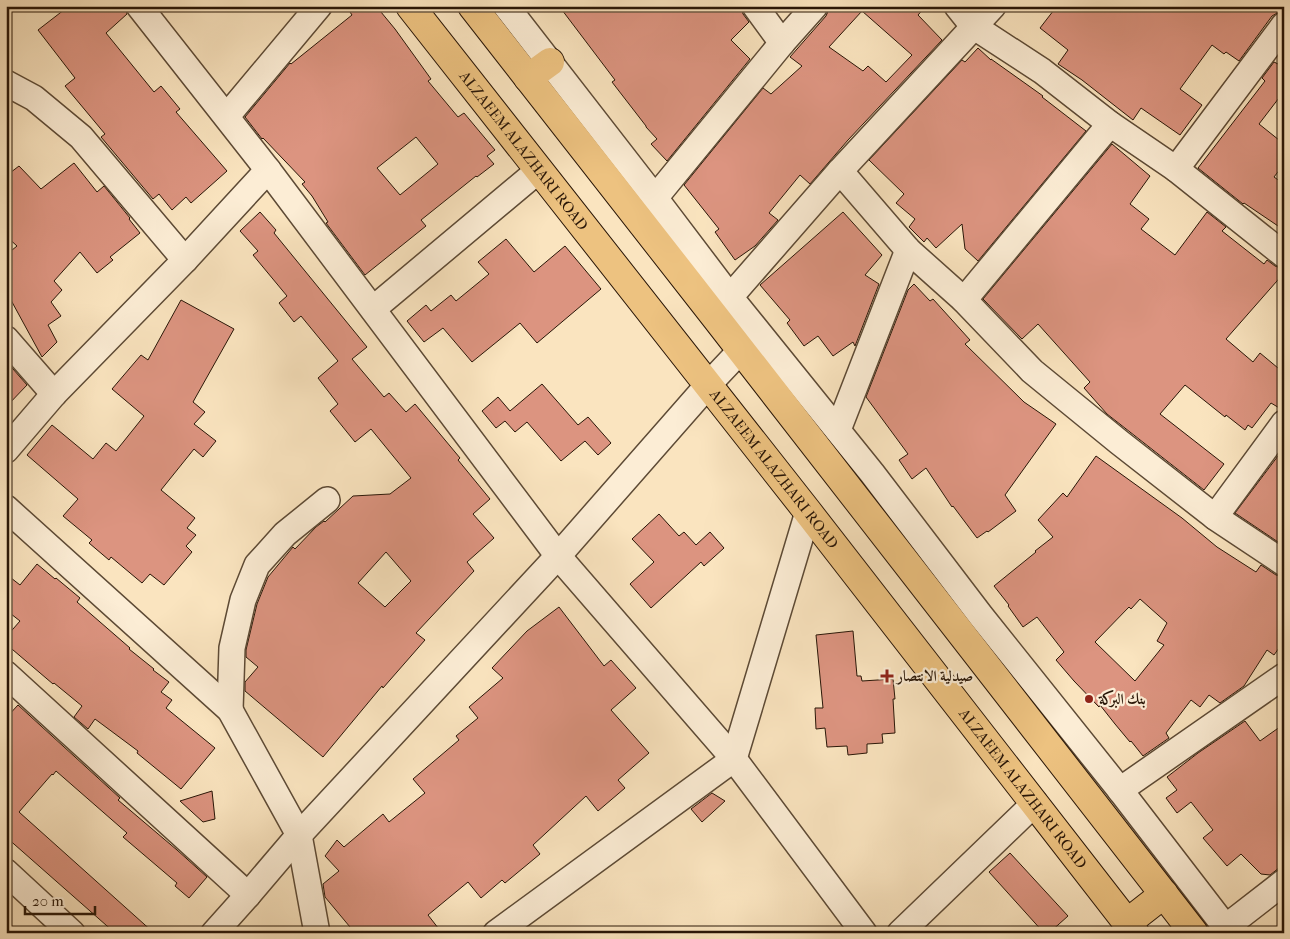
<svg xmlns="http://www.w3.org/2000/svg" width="1290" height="939" font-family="'IM FELL French Canon',Amiri,serif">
	<rect width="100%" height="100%" fill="#fae4bf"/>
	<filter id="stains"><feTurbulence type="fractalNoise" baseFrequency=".004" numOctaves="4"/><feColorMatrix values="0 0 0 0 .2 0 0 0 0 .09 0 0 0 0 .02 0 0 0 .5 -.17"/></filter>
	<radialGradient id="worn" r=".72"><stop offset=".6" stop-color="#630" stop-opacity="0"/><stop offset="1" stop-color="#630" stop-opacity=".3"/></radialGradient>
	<g fill="#dc9480" stroke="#291607" fill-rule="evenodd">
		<polygon points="69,6 125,6 127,14 106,33 154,92 161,86 180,109 176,112 227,171 191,203 186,197 172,210 159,194 153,199 101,137 105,134 65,86 75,78 38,30"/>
		<path d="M346,6H376L395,29L431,79L428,81L458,117L464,113L495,150L487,156L494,164L477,177L476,176L421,220L426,226L365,275L326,223L328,222L312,196L302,184L305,182L263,138L262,139L245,117L290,63L291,64L352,15ZM416,137L438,164L400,195L377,168Z"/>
		<polygon points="559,6 741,6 743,14 749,22 731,40 750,59 667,161 651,144 657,139 646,127 646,126 612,82 615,80"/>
		<path d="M829,6H926L918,15L942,40L848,140L810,184L800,175L769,213L778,220L755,246L735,260L715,232L719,229L684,185L763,88L771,94L802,66L790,57L826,16L829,9ZM862,11L912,55L886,82L868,66L863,71L829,47Z"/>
		<polygon points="1057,6 1283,6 1279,12 1272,16 1239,61 1226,52 1224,54 1212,45 1180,89 1202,105 1180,135 1141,108 1133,120 1082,80 1058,64 1068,50 1040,28"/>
		<polygon points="978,48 991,60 991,59 1043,96 1042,97 1086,131 978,261 965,249 962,224 936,248 927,238 924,242 909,227 915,219 896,203 904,194 869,160 962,60 965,62"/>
		<polygon points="1284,56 1284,95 1282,94 1259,124 1284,144 1284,164 1274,177 1284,184 1284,230 1244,203 1243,204 1198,168 1265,81 1262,78 1274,62 1278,64"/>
		<polygon points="1112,144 1150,176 1130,204 1149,219 1141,229 1175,255 1207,212 1226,227 1222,231 1264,264 1267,260 1275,266 1284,269 1284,273 1226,339 1253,362 1260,353 1284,373 1284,409 1281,409 1271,403 1252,428 1248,425 1245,430 1226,415 1225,417 1185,385 1160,414 1224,464 1204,490 1107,414 1084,388 1090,382 1038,324 1022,339 983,299"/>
		<polygon points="74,163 97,192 104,186 130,218 129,219 140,233 110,257 113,260 97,273 80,252 54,281 62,290 51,302 61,316 48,325 57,342 42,357 6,291 6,255 17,246 6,236 6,176 19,166 41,189"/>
		<path d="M260,212L276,230L274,233L367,347L352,359L384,397L389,393L406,412L415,404L460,458L458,460L490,499L473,514L494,538L467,562L474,571L416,633L425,640L383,688L382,686L323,757L245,691V682L258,667L246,657V650L257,604L268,577L293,547L295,549L316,527L324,521L325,522L353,496L390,494L411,478L371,429L355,442L330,411L338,404L318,378L338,361L301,316L294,322L279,303L287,296L253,255L258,251L240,231ZM386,552L411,581L385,607L358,583Z"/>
		<polygon points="843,212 882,255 865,275 879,284 855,346 853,342 833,356 818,336 804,346 787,323 790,320 760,285"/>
		<polygon points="506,239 534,272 565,246 601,289 537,343 520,323 472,362 443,328 424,342 407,321 426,305 431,311 451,295 456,301 489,274 478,262"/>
		<polygon points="914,284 930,301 933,299 970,340 965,344 1024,402 1056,424 1005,495 1016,511 988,532 987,531 977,538 953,506 952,507 926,468 912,479 899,460 908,454 866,397 908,290"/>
		<polygon points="181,300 234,329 193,402 205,412 194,424 216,441 203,457 194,449 161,490 195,518 187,528 196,535 186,546 192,552 164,585 150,574 142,583 111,557 109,560 89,543 92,540 63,516 78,499 27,455 52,425 93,459 106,443 116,451 144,416 112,389 141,355 148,360"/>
		<polygon points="6,361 27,385 6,407"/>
		<polygon points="542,384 578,425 588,417 611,443 598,455 585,441 561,461 527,422 515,432 505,421 496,428 482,411 498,397 510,411"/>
		<polygon points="1284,448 1284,546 1235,513"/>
		<path d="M1096,456L1182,518L1217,547L1256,572L1261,565L1276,575L1284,577V641L1274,655L1267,650L1244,686L1220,703L1209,695L1200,707L1191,700L1166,733L1169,738L1143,756L1131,741L1130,742L1115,724L1100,705L1099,707L1074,681L1056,660L1064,652L1037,617L1023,627L1008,606L1009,605L994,586L1036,552L1035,551L1053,537L1038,520L1063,493L1067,497ZM1140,599L1167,623L1157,641L1164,645L1135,681L1095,642L1129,607L1131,609Z"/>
		<polygon points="659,514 679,536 684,532 696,545 710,532 724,548 704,566 701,562 651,608 630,584 654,562 632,539"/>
		<polygon points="37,564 55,579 56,578 80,598 77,602 130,648 129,649 154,669 153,670 169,682 161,692 172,700 166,708 215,748 181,789 137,753 138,751 95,719 88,729 74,717 82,706 54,683 53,684 6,644 6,637 20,621 6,610 6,574 20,585"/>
		<polygon points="559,607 604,666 611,660 636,688 611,710 649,753 618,780 625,788 598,811 586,796 533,845 540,854 505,883 502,880 481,898 468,882 428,915 442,933 355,933 325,897 323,884 339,871 325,856 337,840 344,847 383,814 389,822 425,793 413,779 459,740 456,736 478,718 469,707 503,678 492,668 527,631"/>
		<polygon points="853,631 857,676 861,676 862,681 893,679 895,699 893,699 895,733 882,734 883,743 867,744 867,753 848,755 847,746 827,747 825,728 816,729 815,708 823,708 816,635"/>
		<polygon points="18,705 120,798 118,800 177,850 207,877 189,898 175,886 177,883 123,837 127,833 56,771 53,775 52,774 19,812 154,933 115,933 6,837 6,718"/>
		<polygon points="1245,721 1260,741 1284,724 1284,864 1270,875 1261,874 1241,854 1227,866 1203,838 1213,830 1191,802 1177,813 1166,798 1177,790 1167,777 1198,753"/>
		<polygon points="212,791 215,819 203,822 180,801"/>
		<polygon points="712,793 725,801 702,822 691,809"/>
		<polygon points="1010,853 1068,916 1049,933 1044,933 989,872"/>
	</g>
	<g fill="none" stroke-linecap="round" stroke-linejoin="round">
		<defs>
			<g id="street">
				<polyline points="139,6 268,170 558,556 734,759 864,933"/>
				<polyline points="506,6 655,198 730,297 872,473 981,616 1120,790 1230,933"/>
				<polyline points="755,6 782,43"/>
				<polyline points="957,6 973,26 1042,71 1110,124 1176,169 1284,255"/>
				<polyline points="6,83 34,98 81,137 185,260"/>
				<polyline points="227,116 319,6"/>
				<polyline points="1176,169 1284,25"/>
				<polyline points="840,171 908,250 964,300 1032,371 1119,442 1215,517 1284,563"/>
				<polyline points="655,198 782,43 815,6"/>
				<polyline points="730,297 840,171 993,6"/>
				<polyline points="964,300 1110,124"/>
				<polyline points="373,309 539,170"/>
				<polyline points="6,339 54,394"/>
				<polyline points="838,430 908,250"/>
				<polyline points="6,450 54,394 185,260 268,170"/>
				<polyline points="6,508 230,710 299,835 317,933"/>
				<polyline points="1215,517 1284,423"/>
				<polyline points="6,674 248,895"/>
				<polyline points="230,710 232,648 243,600 257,565 285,534 327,500"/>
				<polyline points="1120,790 1284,676"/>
				<polyline points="6,872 72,933"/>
				<polyline points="1226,927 1284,882"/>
				<polyline points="214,933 248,895 299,835 558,556 708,385 741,350"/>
				<polyline points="496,933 734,759 808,512"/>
				<polyline points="900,933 1035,803"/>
			</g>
			<g id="primary">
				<path id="s1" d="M410,6L808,512L1135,933"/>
				<polyline points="472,6 716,318 1194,933"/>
				<polyline points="528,78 550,62"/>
				<polyline points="1127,923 1164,894"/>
			</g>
		</defs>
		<use href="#street" stroke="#5d4a35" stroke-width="28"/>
		<use href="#primary" stroke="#291607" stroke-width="30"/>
		<use href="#street" stroke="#fcedd5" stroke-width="25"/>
		<use href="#primary" stroke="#edc280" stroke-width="28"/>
	</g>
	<g fill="#8f2418" stroke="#fcedd5" stroke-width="2">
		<path d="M884.5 668.5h5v5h5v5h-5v5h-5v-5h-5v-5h5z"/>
		<circle cx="1089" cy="699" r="5"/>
	</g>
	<g text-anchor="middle" stroke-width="4.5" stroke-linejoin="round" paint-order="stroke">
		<g font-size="15" fill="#291607" stroke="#fcedd5">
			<text dy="5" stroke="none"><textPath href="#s1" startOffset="184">ALZAEEM ALAZHARI ROAD</textPath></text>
			<text dy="5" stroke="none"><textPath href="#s1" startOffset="589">ALZAEEM ALAZHARI ROAD</textPath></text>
			<text dy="5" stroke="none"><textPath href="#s1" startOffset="994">ALZAEEM ALAZHARI ROAD</textPath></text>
		</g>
		<g font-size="15" font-weight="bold" fill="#291607" stroke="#fcedd5" text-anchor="start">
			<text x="897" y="681">صيدلية الانتصار</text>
			<text x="1099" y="704">بنك البركة</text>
		</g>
	</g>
	<rect width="1290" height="939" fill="none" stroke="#fae4bf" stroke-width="25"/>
	<rect x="8" y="8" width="1275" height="924" fill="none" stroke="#291607" stroke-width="2.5"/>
	<rect x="12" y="12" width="1265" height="914" fill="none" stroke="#291607"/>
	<path d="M25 906v8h70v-8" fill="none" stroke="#291607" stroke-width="2.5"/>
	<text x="32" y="906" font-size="15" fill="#291607" stroke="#fcedd5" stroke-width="4" paint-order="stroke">20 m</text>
	<rect width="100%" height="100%" filter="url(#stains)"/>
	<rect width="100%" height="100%" fill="url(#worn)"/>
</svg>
